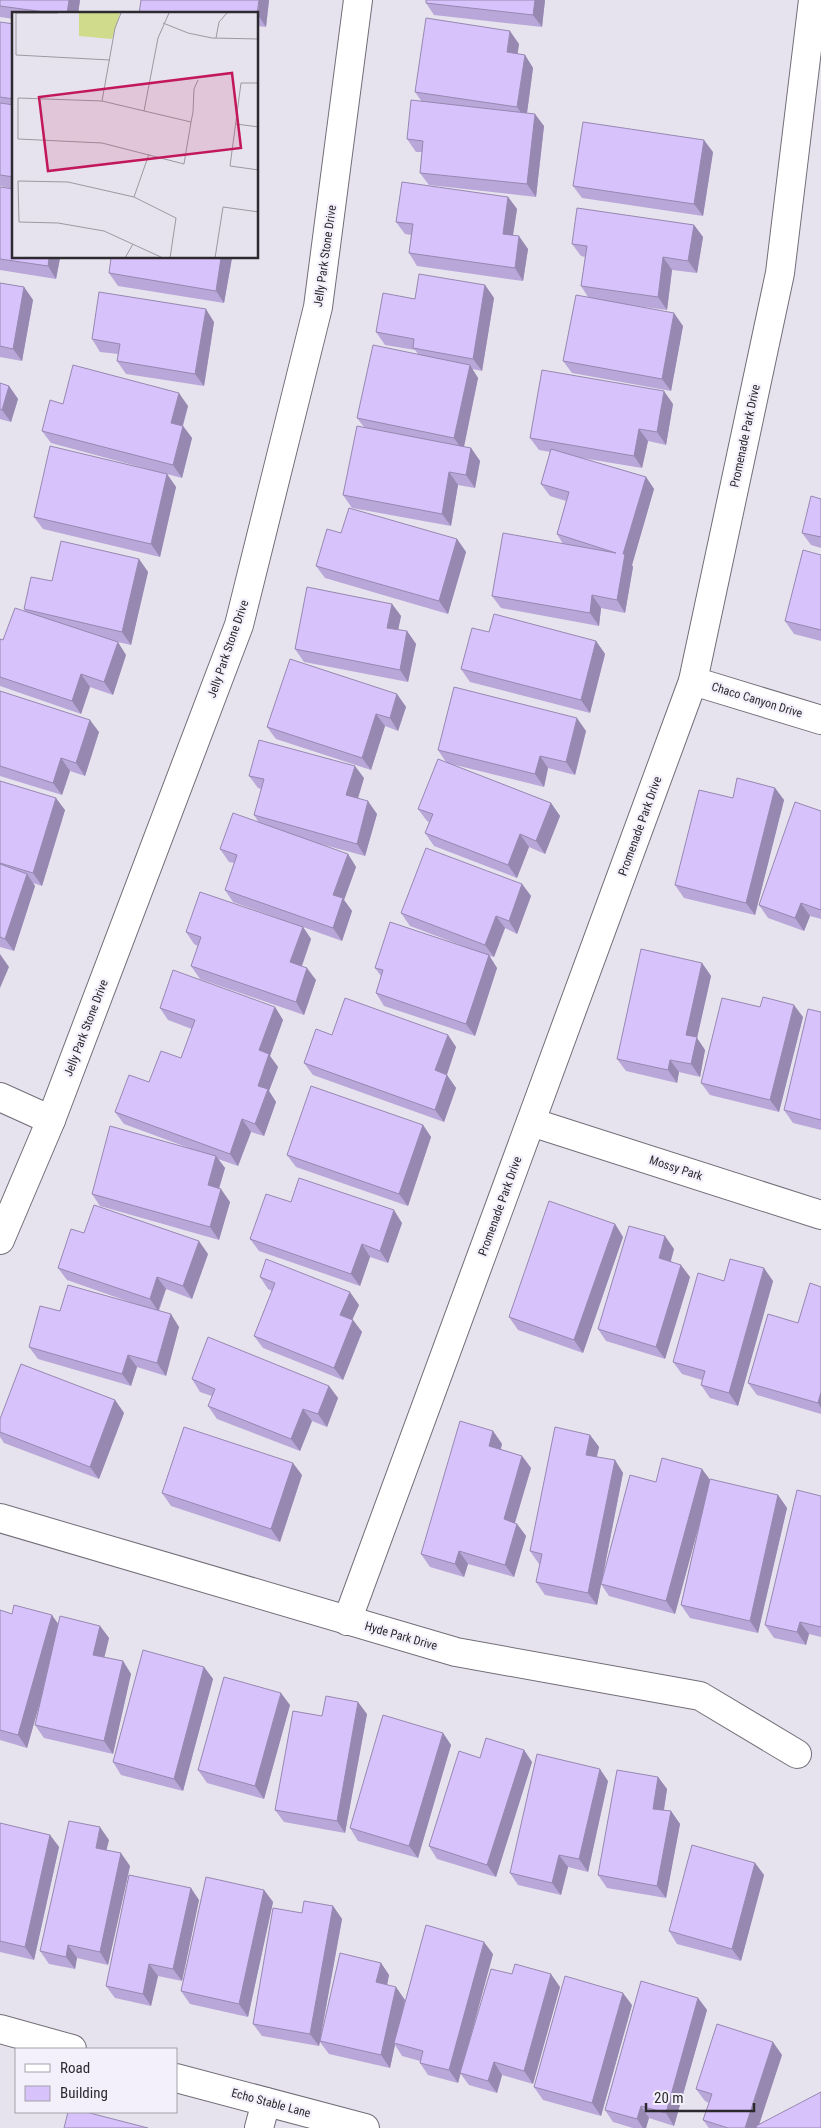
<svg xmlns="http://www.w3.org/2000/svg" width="821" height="2128" font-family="'Roboto Condensed',sans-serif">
	<rect width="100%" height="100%" fill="#e7e3ee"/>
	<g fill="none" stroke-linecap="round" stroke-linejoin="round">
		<defs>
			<g id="minor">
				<polyline points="693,681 821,720"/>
				<polyline points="0,1097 51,1120"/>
				<polyline points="531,1122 821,1215"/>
				<polyline points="0,1240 51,1120 239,625 318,307 358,0"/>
				<polyline points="0,1518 456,1652 700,1696 797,1754"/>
				<polyline points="347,1621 693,681 780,273 813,0"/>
				<polyline points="0,2029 72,2049"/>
				<polyline points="176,2078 365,2128"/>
				<polyline points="259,2128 266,2102"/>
			</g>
		</defs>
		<use href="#minor" stroke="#726e78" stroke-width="30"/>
		<use href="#minor" stroke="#fff" stroke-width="28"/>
	</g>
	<g fill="#b9a7d9">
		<polygon points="0,0 80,0 78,14 14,14 14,19 0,17"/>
		<polygon points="269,0 266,27 258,26 258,14 139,14"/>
		<polygon points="545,0 542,27 434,15 426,3"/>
		<polygon points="0,22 14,24 14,189 0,186"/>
		<polygon points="519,44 517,54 525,55 533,68 527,113 544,126 536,197 429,185 420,173 422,152 416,152 407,139 422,102 415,92"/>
		<polygon points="713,152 703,216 582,198 573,186"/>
		<polygon points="0,187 14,258 60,258 56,279 0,270"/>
		<polygon points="508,197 517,209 513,236 528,249 523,281 417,266 409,253 411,235 405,234 396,222"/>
		<polygon points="694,225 703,237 697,273 672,270 667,310 629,305 683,326 671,391 572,373 563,361 588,297 581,286 585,257 581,256 572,244"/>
		<polygon points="232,258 224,303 118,286 109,273"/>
		<polygon points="0,283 24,287 33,300 22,361 0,357"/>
		<polygon points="485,285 494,298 482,371 472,369 478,378 464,447 471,448 480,461 475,488 458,485 451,526 352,508 343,495 364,427 357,418 418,354 415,350 385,345 376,332 415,299"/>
		<polygon points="214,322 204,386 126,374 117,361 118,354 100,352 92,339"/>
		<polygon points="0,383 9,386 18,399 11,422 0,419"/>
		<polygon points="63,404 188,406 183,426 192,438 182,478 167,474 176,487 160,557 43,529 34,517 166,474 51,443 42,431"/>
		<polygon points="673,404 666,445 648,441 642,468 582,458 646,477 654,489 632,565 633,567 625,613 601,608 599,626 501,608 492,596 563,544 557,534 566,501 550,496 541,484 550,452 539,450 530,438"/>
		<polygon points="821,499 821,548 811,545 802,533"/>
		<polygon points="341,533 457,539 466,552 448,614 325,578 316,566"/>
		<polygon points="821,555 821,641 794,634 785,621"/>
		<polygon points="139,559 148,572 131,645 109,640 126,655 113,695 90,687 81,714 0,686 0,639 3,640 25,611 24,609 52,581"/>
		<polygon points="392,604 401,616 398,630 407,631 416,644 408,682 304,662 295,649"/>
		<polygon points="489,632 596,641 605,654 590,713 470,682 461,669"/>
		<polygon points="0,691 99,732 85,776 70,771 62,795 0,776"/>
		<polygon points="397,694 406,707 398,731 385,726 371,770 276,739 267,727"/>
		<polygon points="586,731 575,775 548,768 544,787 451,764 551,803 560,816 545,854 529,847 517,878 434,846 425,833 429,822 427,821 418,809 446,762 438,750"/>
		<polygon points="249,776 364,778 358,798 377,814 365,856 313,842 348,854 356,867 344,900 352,911 342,941 303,927 311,939 302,966 316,980 304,1015 200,979 191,966 198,946 194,944 186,932 280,919 233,902 225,890 234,863 229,862 220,849 259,823 254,815 261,789 258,788"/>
		<polygon points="0,781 65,810 42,886 33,883 35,886 14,951 0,947"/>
		<polygon points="775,788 784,800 755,915 684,898 675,885 733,798"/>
		<polygon points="821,811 821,919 810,916 804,931 768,918 759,905"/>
		<polygon points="522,884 531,896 517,934 505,928 494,957 489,956 497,968 475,1036 384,1006 376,993 381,976 375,968 484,954 410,926 401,913"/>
		<polygon points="702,963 711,976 697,1038 705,1050 700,1077 679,1072 677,1083 626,1071 617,1059"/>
		<polygon points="275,1007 283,1020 270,1056 278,1067 269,1091 276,1102 264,1136 251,1132 238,1166 218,1159 225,1168 219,1189 230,1202 219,1240 100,1206 92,1194 189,1148 124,1124 115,1112 149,1082 181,1058 192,1029 168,1020 160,1008"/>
		<polygon points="760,1007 803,1017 779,1112 710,1095 701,1083"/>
		<polygon points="821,1012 821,1130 793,1123 784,1110"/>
		<polygon points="332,1035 448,1035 456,1047 447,1075 456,1088 444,1122 313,1075 304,1063"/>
		<polygon points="423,1125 431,1137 408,1206 296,1167 287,1155"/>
		<polygon points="291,1202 402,1223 388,1263 370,1257 360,1286 259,1251 250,1239"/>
		<polygon points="615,1224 623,1237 583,1353 518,1330 509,1317"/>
		<polygon points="84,1233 208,1254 192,1299 166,1289 159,1311 179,1327 166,1376 137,1367 131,1386 38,1359 29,1347 144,1307 67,1280 58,1268"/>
		<polygon points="674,1249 671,1261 690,1277 665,1359 606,1341 598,1329"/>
		<polygon points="260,1277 359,1305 352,1319 362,1332 343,1380 263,1348 254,1336 272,1291 268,1289"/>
		<polygon points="724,1281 773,1281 738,1406 710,1398 701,1385 702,1380 682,1374 673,1362"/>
		<polygon points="821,1287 821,1414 757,1395 748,1383 798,1323"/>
		<polygon points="192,1379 329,1386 338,1398 327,1427 312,1421 300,1451 217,1419 208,1406 212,1396 200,1392"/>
		<polygon points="115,1400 124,1413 99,1479 4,1443 0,1437 0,1419"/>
		<polygon points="493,1431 502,1444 501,1449 522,1456 531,1468 515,1523 517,1524 526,1536 514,1577 468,1564 464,1577 430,1567 421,1554"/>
		<polygon points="590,1435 599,1447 597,1457 615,1460 623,1473 603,1576 656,1482 710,1480 778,1495 787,1508 758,1633 690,1618 681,1605 700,1520 675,1614 609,1596 601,1584 597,1605 545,1595 536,1582 540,1564 539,1564 530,1551"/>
		<polygon points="302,1475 280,1542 171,1506 162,1493"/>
		<polygon points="821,1496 821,1637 809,1634 806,1645 774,1638 765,1625"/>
		<polygon points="0,1610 12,1614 58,1624 100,1626 109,1638 104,1657 123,1661 131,1674 113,1754 44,1738 35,1725 41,1698 27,1748 0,1740"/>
		<polygon points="204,1667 213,1679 183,1791 121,1775 113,1762"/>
		<polygon points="290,1705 264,1799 207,1783 198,1770"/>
		<polygon points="367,1714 345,1833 284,1822 275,1810 322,1716"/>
		<polygon points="443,1733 451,1745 418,1858 358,1841 350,1828"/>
		<polygon points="524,1750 532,1762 496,1877 437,1859 429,1846"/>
		<polygon points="658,1777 667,1789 664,1810 671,1811 680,1824 666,1898 607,1888 598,1875"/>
		<polygon points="608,1781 588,1872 568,1867 561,1895 518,1885 510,1873"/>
		<polygon points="0,1823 50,1835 59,1847 34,1960 0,1952"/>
		<polygon points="109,1840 106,1850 130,1866 108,1965 77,1958 75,1969 49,1964 40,1951"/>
		<polygon points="755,1863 764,1875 741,1961 677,1944 669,1931"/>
		<polygon points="264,1890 273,1902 248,2017 190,2004 181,1991"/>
		<polygon points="199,1900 182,1981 158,1976 151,2006 115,1998 106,1986"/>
		<polygon points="333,1906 342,1919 321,2034 381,1963 389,1975 387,1985 405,2000 403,2010 493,1954 458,2083 428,2075 420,2063 420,2061 402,2056 395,2045 390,2068 329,2054 320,2042 319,2046 262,2036 253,2024 302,1913"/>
		<polygon points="560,1987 533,2084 502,2075 497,2093 469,2085 460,2073"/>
		<polygon points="698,1998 707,2010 674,2126 649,2118 646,2128 633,2128 613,2122 605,2110"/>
		<polygon points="632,2005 601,2116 543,2100 534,2087"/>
		<polygon points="782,2055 759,2124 821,2128 709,2128 703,2120 709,2103 705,2101 696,2089"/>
	</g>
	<g fill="#9688b0">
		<polygon points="69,0 80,0 78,14 67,14"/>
		<polygon points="259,0 269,0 266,27 258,15"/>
		<polygon points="535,0 545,0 542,27 533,15"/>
		<polygon points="510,31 519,44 516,65 507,52"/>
		<polygon points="525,55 533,68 526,120 517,107"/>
		<polygon points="535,114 544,126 536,197 527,184"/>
		<polygon points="704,140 713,152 703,216 694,204"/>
		<polygon points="508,197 517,209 511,247 503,234"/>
		<polygon points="694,225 703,237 697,273 688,261"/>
		<polygon points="519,236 528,249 523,281 515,268"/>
		<polygon points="663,257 672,270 667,310 658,297"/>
		<polygon points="49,258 60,258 56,279 48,266"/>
		<polygon points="221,258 232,258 224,303 216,291"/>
		<polygon points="485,285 494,298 482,371 473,359"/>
		<polygon points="24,287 33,300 22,361 13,349"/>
		<polygon points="206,309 214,322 204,386 195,374"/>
		<polygon points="674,313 683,326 671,391 662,379"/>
		<polygon points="470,365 478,378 463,451 454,438"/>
		<polygon points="9,386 18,399 11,422 2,410"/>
		<polygon points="664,391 673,404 666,445 657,432"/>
		<polygon points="179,393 188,406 180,435 171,423"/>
		<polygon points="183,426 192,438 182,478 173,465"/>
		<polygon points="639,429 648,441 642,468 634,456"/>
		<polygon points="471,448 480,461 475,488 466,475"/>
		<polygon points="449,472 458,485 451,526 442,514"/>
		<polygon points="167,474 176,487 160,557 151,544"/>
		<polygon points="646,477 654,489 632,565 633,567 625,613 617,600 623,554"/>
		<polygon points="457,539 466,552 448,614 439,601"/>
		<polygon points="139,559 148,572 131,645 122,632"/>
		<polygon points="592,595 601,608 599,626 590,613"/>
		<polygon points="392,604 401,616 396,640 387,628"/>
		<polygon points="407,631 416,644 408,682 400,670"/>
		<polygon points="596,641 605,654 590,713 581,700"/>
		<polygon points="118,642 126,655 113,695 104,682"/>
		<polygon points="81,674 90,687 81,714 72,701"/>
		<polygon points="397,694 406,707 398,731 390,718"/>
		<polygon points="376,714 385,726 371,770 362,758"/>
		<polygon points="577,718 586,731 575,775 566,762"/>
		<polygon points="90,720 99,732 85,776 76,763"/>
		<polygon points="540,756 548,768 544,787 535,774"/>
		<polygon points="61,758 70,771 62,795 53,783"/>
		<polygon points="355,766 364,778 355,808 346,795"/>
		<polygon points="775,788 784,800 755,915 746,903"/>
		<polygon points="56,798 65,810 42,886 33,873"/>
		<polygon points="368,801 377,814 365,856 357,844"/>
		<polygon points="551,803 560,816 545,854 536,841"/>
		<polygon points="520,834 529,847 517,878 508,865"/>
		<polygon points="348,854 356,867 344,900 352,911 342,941 333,928 333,895"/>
		<polygon points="27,874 35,886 14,951 5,939"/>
		<polygon points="522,884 531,896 517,934 509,921"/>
		<polygon points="801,903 810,916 804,931 795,918"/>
		<polygon points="496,916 505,928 494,957 485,945"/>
		<polygon points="303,927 311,939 299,974 290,962"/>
		<polygon points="0,954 9,967 0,988"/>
		<polygon points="489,955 497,968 475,1036 466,1024"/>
		<polygon points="702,963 711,976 697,1038 705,1050 700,1077 691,1064 686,1035"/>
		<polygon points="307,968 316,980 304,1015 296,1002"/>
		<polygon points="794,1005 803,1017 779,1112 770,1100"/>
		<polygon points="275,1007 283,1020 270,1056 278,1067 269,1091 276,1102 264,1136 255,1124 259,1050"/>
		<polygon points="448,1035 456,1047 444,1083 435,1070"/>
		<polygon points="670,1060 679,1072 677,1083 668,1070"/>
		<polygon points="447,1075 456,1088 444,1122 435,1110"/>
		<polygon points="242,1119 251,1132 238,1166 230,1154"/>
		<polygon points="423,1125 431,1137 408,1206 399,1194"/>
		<polygon points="216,1156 225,1168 216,1198 208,1185"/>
		<polygon points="221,1189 230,1202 219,1240 210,1227"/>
		<polygon points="394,1210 402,1223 388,1263 380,1251"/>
		<polygon points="615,1224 623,1237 583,1353 574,1340"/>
		<polygon points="665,1236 674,1249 668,1270 659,1258"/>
		<polygon points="199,1241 208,1254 192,1299 183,1286"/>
		<polygon points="362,1244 370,1257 360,1286 351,1274"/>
		<polygon points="681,1265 690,1277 665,1359 656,1347"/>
		<polygon points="764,1268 773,1281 738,1406 729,1393"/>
		<polygon points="157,1277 166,1289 158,1311 150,1299"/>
		<polygon points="350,1292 359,1305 349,1327 340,1315"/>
		<polygon points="171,1314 179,1327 166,1376 157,1363"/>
		<polygon points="353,1320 362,1332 343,1380 334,1368"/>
		<polygon points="128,1355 137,1367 131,1386 122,1374"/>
		<polygon points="329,1386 338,1398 327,1427 318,1414"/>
		<polygon points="821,1392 821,1408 818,1403"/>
		<polygon points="115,1400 124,1413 99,1479 90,1467"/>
		<polygon points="303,1409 312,1421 300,1451 291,1439"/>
		<polygon points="493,1431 502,1444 498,1458 489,1446"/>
		<polygon points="590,1435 599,1447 594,1467 586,1455"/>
		<polygon points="522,1456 531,1468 512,1532 504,1519"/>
		<polygon points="615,1460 623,1473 597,1605 588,1593"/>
		<polygon points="293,1463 302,1475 280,1542 271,1529"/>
		<polygon points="702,1469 711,1481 675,1614 666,1601"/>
		<polygon points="778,1495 787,1508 758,1633 750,1621"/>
		<polygon points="517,1524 526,1536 514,1577 505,1565"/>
		<polygon points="459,1551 468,1564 464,1577 455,1564"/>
		<polygon points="52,1615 61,1628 27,1748 18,1735"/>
		<polygon points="800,1622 809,1634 806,1645 797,1632"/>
		<polygon points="100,1626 109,1638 102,1667 93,1655"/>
		<polygon points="123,1661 131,1674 113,1754 104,1741"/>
		<polygon points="204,1667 213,1679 183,1791 174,1779"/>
		<polygon points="281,1693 290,1705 264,1799 255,1786"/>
		<polygon points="358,1702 367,1714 345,1833 337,1821"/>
		<polygon points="443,1733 451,1745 418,1858 409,1846"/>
		<polygon points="524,1750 532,1762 496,1877 487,1865"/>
		<polygon points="600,1769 608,1781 588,1872 579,1859"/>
		<polygon points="658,1777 667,1789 662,1821 653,1809"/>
		<polygon points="671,1811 680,1824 666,1898 657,1886"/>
		<polygon points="100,1827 109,1840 104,1860 96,1848"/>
		<polygon points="50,1835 59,1847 34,1960 25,1947"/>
		<polygon points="121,1853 130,1866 108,1965 100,1952"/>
		<polygon points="559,1855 568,1867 561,1895 552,1883"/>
		<polygon points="755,1863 764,1875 741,1961 732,1949"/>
		<polygon points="191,1888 199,1900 182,1981 173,1969"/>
		<polygon points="264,1890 273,1902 248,2017 239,2004"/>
		<polygon points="333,1906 342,1919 319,2046 310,2034"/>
		<polygon points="484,1942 493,1954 458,2083 449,2070"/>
		<polygon points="68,1945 77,1958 75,1969 66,1957"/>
		<polygon points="381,1963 389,1975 385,1995 376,1982"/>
		<polygon points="149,1964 158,1976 151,2006 143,1994"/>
		<polygon points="551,1974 560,1987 533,2084 524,2071"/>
		<polygon points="396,1987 405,2000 395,2043 394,2043 395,2045 390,2068 381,2055"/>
		<polygon points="623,1993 632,2005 601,2116 592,2103"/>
		<polygon points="698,1998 707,2010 674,2126 666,2113"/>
		<polygon points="773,2042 782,2055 758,2128 745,2128"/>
		<polygon points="494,2062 502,2075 497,2093 488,2081"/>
		<polygon points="641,2106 649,2118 646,2128 643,2128 637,2119"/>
	</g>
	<g fill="#d7c2fc" stroke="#9688b0">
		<polygon points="0,0 69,0 67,14 60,14 0,6"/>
		<polygon points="141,0 259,0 257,14 242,13 242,14 139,14"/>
		<polygon points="426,0 535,0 533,15 426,3"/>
		<polygon points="426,18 510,31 507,52 525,55 517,107 415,92"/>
		<polygon points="0,22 14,24 14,99 0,97"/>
		<polygon points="411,100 535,114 527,184 420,173 423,141 407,139"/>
		<polygon points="0,103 14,105 14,177 0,175"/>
		<polygon points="583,122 704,140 694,204 573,186"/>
		<polygon points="402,182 508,197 503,234 519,236 515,268 409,253 413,224 396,222"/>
		<polygon points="0,187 14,189 14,258 49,258 48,266 0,259"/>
		<polygon points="577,208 694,225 688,261 663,257 658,297 581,286 587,246 572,244"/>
		<polygon points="111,258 221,258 216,291 109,273"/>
		<polygon points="419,274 485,285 473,359 413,348 414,339 376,332 383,293 415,299"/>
		<polygon points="0,283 24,287 13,349 0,346"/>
		<polygon points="99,292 206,309 195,374 117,361 120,344 92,339"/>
		<polygon points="576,295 674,313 662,379 563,361"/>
		<polygon points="373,345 470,365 454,438 357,418"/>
		<polygon points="73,365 179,393 171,423 183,426 173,465 42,431 50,400 63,404"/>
		<polygon points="542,370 664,391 657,432 639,429 634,456 530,438"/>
		<polygon points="0,383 9,386 2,410 0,409"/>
		<polygon points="357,426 471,448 466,475 449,472 442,514 343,495"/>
		<polygon points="50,446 167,474 151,544 34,517"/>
		<polygon points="551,449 646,477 623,554 625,554 617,600 592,595 590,613 492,596 503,533 616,553 557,534 569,492 541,484"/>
		<polygon points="811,496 821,499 821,537 802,533"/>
		<polygon points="349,508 457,539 439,601 316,566 327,529 341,533"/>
		<polygon points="61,541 139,559 122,632 24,609 31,577 52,581"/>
		<polygon points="803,550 821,555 821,630 785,621"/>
		<polygon points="307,587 392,604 387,628 407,631 400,670 295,649"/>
		<polygon points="15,608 118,642 104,682 81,674 72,701 0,677 0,639 3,640"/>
		<polygon points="494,614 596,641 581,700 461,669 472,628 489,632"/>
		<polygon points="290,659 397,694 390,718 376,714 362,758 267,727"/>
		<polygon points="454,687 577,718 566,762 540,756 535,774 438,750"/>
		<polygon points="0,691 90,720 76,763 61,758 53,783 0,766"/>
		<polygon points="259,740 355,766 346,795 368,801 357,844 254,815 264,779 249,776"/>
		<polygon points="438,759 551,803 536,841 520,834 508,865 425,833 433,814 418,809"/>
		<polygon points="737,778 775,788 746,903 675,885 699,790 733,798"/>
		<polygon points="0,781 56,798 33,873 0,863"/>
		<polygon points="795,802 821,811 821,910 801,903 795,918 759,905"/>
		<polygon points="233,813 348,854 333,895 343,898 333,928 225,890 237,855 220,849"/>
		<polygon points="426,848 522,884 509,921 496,916 485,945 401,913"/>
		<polygon points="0,864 27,874 5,939 0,937"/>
		<polygon points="200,892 303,927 290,962 307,968 296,1002 191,966 201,937 186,932"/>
		<polygon points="390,922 489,955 466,1024 376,993 383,970 375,968"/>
		<polygon points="641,949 702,963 686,1035 697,1037 691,1064 670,1060 668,1070 617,1059"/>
		<polygon points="173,970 275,1007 259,1050 269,1054 258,1086 268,1089 255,1124 242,1119 230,1154 115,1112 129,1075 149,1082 161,1051 181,1058 195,1020 160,1008"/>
		<polygon points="763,997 794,1005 770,1100 701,1083 722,998 760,1007"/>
		<polygon points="345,998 448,1035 435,1070 447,1075 435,1110 304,1063 316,1029 332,1035"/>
		<polygon points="808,1009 821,1012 821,1120 784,1110"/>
		<polygon points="311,1086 423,1125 399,1194 287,1155"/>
		<polygon points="110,1126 216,1156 208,1185 221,1189 210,1227 92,1194"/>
		<polygon points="299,1178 394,1210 380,1251 362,1244 351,1274 250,1239 266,1194 291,1202"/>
		<polygon points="549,1201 615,1224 574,1340 509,1317"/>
		<polygon points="94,1205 199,1241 183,1286 157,1277 150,1299 58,1268 71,1229 84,1233"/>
		<polygon points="629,1226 665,1236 659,1258 681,1265 656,1347 598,1329"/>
		<polygon points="266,1259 350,1292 340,1315 353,1320 334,1368 254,1336 275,1283 260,1277"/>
		<polygon points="730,1259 764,1268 729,1393 701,1385 705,1371 673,1362 698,1273 724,1281"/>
		<polygon points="810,1283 821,1287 821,1392 818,1403 748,1383 768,1314 798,1323"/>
		<polygon points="68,1285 171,1314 157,1363 128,1355 122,1374 29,1347 40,1306 60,1311"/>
		<polygon points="208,1337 329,1386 318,1414 303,1409 291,1439 208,1406 215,1389 192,1379"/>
		<polygon points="21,1364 115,1400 90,1467 0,1432 0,1419"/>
		<polygon points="460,1421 493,1431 489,1446 522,1456 504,1519 517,1524 505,1565 459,1551 455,1564 421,1554"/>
		<polygon points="184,1427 293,1463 271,1529 162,1493"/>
		<polygon points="555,1427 590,1435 586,1455 615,1460 588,1593 536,1582 542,1554 530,1551"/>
		<polygon points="662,1458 702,1469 666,1601 601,1584 630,1475 656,1482"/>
		<polygon points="710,1479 778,1495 750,1621 681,1605"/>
		<polygon points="797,1490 821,1496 821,1627 800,1622 797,1632 765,1625"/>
		<polygon points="14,1605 52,1615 18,1735 0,1730 0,1610 12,1614"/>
		<polygon points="60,1616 100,1626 93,1655 123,1661 104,1741 35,1725"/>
		<polygon points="143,1650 204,1667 174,1779 113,1762"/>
		<polygon points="224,1677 281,1693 255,1786 198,1770"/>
		<polygon points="326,1696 358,1702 337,1821 275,1810 293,1711 322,1716"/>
		<polygon points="383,1715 443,1733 409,1846 350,1828"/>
		<polygon points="486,1738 524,1750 487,1865 429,1846 459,1751 480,1758"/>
		<polygon points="537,1754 600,1769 579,1859 559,1855 552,1883 510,1873"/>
		<polygon points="617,1770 658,1777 653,1809 671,1811 657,1886 598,1875"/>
		<polygon points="69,1821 100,1827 96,1848 121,1853 100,1952 68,1945 66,1957 40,1951"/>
		<polygon points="0,1823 50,1835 25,1947 0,1941"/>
		<polygon points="692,1845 755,1863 732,1949 669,1931"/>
		<polygon points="129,1875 191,1888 173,1969 149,1964 143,1994 106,1986"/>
		<polygon points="206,1877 264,1890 239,2004 181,1991"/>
		<polygon points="304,1901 333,1906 310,2034 253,2024 273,1908 302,1913"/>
		<polygon points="426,1925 484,1942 449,2070 420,2063 423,2051 394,2043"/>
		<polygon points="340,1953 381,1963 376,1982 396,1987 381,2055 320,2041"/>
		<polygon points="515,1964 551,1974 524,2071 494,2062 488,2081 460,2073 491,1969 512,1974"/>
		<polygon points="565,1976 623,1993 592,2103 534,2087"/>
		<polygon points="641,1981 698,1998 666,2113 641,2106 637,2119 605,2110"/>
		<polygon points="717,2024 773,2042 745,2128 728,2128 703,2120 712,2094 696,2089"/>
		<polygon points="821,2092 821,2128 757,2128 756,2126"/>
		<polygon points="68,2112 86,2112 148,2128 64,2128"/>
	</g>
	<g text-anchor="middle" stroke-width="4.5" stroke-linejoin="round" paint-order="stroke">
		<g font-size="12" fill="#2c2a2e" stroke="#f4f0fb">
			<text transform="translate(325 256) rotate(-82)" y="4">Jelly Park Stone Drive</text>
			<text transform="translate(745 436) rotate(-78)" y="4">Promenade Park Drive</text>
			<text transform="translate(228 649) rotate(-71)" y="4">Jelly Park Stone Drive</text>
			<text transform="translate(757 700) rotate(17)" y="4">Chaco Canyon Drive</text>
			<text transform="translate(640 826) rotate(-70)" y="4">Promenade Park Drive</text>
			<text transform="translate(86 1028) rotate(-69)" y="4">Jelly Park Stone Drive</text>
			<text transform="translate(676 1168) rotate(18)" y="4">Mossy Park</text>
			<text transform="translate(500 1206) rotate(-70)" y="4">Promenade Park Drive</text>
			<text transform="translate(401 1636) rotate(16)" y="4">Hyde Park Drive</text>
			<text transform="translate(271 2103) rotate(15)" y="4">Echo Stable Lane</text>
		</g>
	</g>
	<g transform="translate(12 12)">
		<rect width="246" height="246" fill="#e7e3ee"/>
		<path d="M67,1H108L100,27L67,24Z" fill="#d0db8b"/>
		<path fill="none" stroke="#9c99a1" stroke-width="1" d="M46,1H4V43L98,48M151,11L176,21L200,26L247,27M204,26L207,10L215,1M247,71H229L218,154L247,158M90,89L103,16L109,1M132,99L146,26L157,1M179,110L90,89L6,86V127L90,131L172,152L179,110L181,100L182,77L186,68M224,112L247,115M122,185L137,142M113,246L121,232M151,246L92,219L46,211L7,210L6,169L56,170L122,185L164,206L158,246M203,246L211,195L247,200"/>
		<path fill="#c2185b" fill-opacity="0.15" stroke="#c2185b" stroke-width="2.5" d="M220,61L229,136L36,159L27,85Z"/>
		<rect width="246" height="246" fill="none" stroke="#2c2a2e" stroke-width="2.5"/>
	</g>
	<rect x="15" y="2048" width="162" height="65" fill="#f4f0fb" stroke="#a4a1a9"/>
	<rect x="25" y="2064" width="25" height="8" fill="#ffffff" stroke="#a4a1a9"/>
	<text x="60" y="2073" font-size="15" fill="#2c2a2e">Road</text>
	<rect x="25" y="2086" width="25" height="15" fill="#d7c2fc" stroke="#a4a1a9"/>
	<text x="60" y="2098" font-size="15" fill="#2c2a2e">Building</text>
	<path d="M646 2103v8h108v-8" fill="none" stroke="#2c2a2e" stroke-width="2.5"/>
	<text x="654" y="2103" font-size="15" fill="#2c2a2e" stroke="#f4f0fb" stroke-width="4" paint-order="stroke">20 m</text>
</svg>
